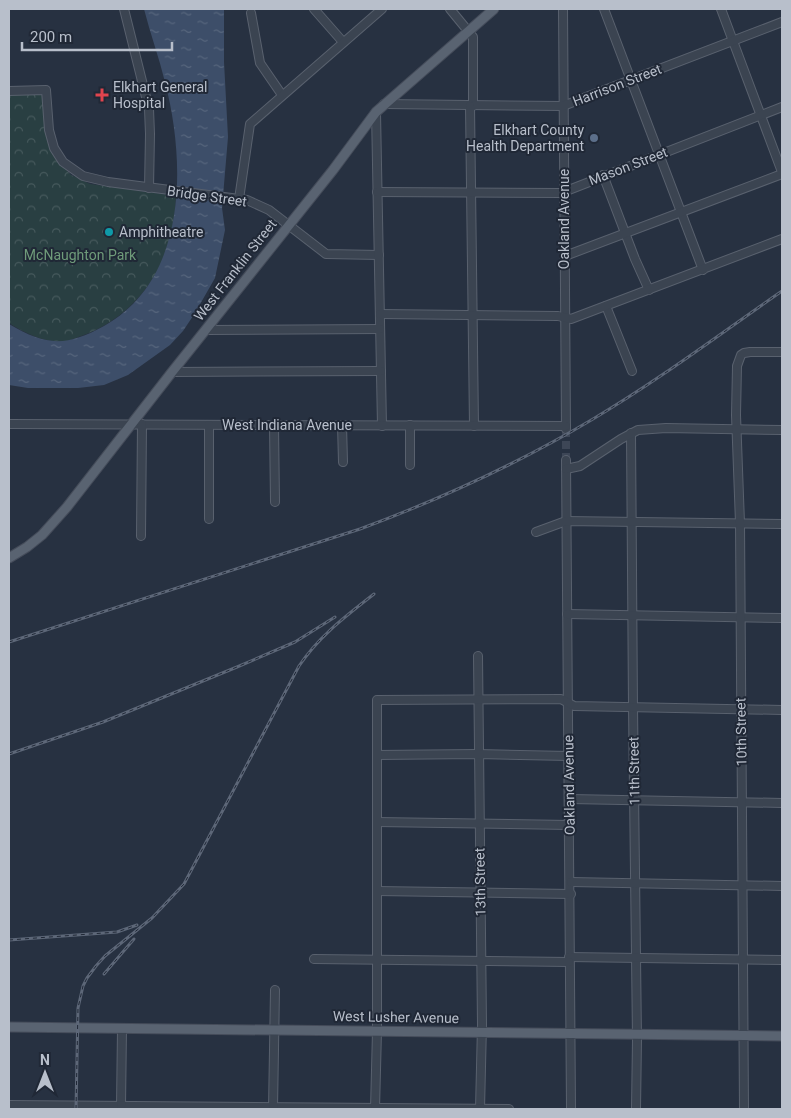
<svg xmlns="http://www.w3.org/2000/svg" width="791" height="1118" font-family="Roboto,sans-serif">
	<defs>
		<pattern id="park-crowns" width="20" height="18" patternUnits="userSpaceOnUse" patternTransform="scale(1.25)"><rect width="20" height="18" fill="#293f42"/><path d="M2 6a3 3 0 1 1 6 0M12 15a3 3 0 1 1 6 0" fill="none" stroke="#46595c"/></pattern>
		<pattern id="water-ripples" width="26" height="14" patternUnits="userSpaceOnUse" patternTransform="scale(1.25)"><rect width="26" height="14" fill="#3d4e69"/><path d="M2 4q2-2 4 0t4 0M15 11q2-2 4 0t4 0" fill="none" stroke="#57667d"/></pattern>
	</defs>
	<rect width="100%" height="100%" fill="#273141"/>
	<path fill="url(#park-crowns)" d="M9,95H41L44,98L49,145L56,159L71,175L90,184L176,196C175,217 172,240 163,260C147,295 117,324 81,336C75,338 68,342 62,342C41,341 27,334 9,323Z"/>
	<path fill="url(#water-ripples)" d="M144,9H224V62L228,137L222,208L225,230L215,278L195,313L183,331L170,345L128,375L104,385L78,388H28L9,385V324C46,346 66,347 104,326C188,279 186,163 165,82C159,57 150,33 144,9Z"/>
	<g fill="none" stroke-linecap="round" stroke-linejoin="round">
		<polyline stroke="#3d4656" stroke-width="8" stroke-dasharray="8 4" stroke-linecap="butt" points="566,429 566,460"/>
		<defs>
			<g id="minor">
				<polyline points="124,9 149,109 150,134 149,188"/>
				<polyline points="314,9 343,42"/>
				<polyline points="450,9 473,37 473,106"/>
				<polyline points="563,9 566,429"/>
				<polyline points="604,9 703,270"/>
				<polyline points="721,9 782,172"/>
				<polyline points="251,13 260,63 282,95"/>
				<polyline points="9,91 46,90 49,130 54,148 63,162 83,176 108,182 247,200 269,210 326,254 379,255"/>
				<polyline points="384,104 563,106 782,22"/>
				<polyline points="470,106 474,426"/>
				<polyline points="376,112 382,426"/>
				<polyline points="603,175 635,259 649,290"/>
				<polyline points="377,192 561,193 782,107"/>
				<polyline points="239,199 250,124 382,9"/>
				<polyline points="565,256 782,174"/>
				<polyline points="606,306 632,371"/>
				<polyline points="380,314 558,316 571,319 782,239"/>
				<polyline points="206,330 380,329"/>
				<polyline points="172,372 381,371"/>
				<polyline points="9,424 566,426"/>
				<polyline points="274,425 275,502"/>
				<polyline points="342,425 343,462"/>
				<polyline points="410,425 410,465"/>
				<polyline points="631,433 633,707 637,1039 636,1109"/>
				<path d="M566,460C568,677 570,893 571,1109"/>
				<polyline points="566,469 580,466 621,439 638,430 666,428 782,430"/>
				<polyline points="209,519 209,425"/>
				<polyline points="536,532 566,521 782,524"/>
				<polyline points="141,536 142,424"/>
				<polyline points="567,614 782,618"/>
				<polyline points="478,656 482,1025 480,1109"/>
				<polyline points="377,755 478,754 569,756"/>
				<polyline points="570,799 782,803"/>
				<polyline points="377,822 569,825"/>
				<polyline points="571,882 782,886"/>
				<polyline points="377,891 571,894"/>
				<polyline points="569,957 782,960"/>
				<polyline points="314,959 569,962"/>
				<polyline points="9,1105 509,1109"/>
				<polyline points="121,1106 122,1029"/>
				<polyline points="273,1109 275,990"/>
				<polyline points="375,1109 377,1031 377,700 561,699 574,706 782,710"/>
				<polyline points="744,1109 740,523 736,415 737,366 741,355 744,353 750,352 782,352"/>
			</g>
			<g id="major">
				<polyline points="9,558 27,547 42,535 67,507 172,372 333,170 376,112 494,9"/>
				<polyline points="9,1027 782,1036"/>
			</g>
		</defs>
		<use href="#minor" stroke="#59616e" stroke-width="10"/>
		<use href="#major" stroke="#454c5a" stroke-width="11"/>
		<use href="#minor" stroke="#3b4451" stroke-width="8"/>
		<use href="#major" stroke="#596371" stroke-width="9"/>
		<defs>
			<g id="rail">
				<path d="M9,642L360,529C441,499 519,463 593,419C659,380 720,334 782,291"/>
				<polyline points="9,754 103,722 237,667 295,642 335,617"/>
				<polyline points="9,940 117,932 137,925"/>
				<polyline points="104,974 134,939"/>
				<path d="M76,1109L78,1008L83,986L87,978L96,966L105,956L152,918L184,884L299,666C319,636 346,616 374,594"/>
			</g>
		</defs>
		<use href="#rail" stroke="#5d6778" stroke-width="3"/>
		<use href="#rail" stroke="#202836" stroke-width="1" stroke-dasharray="4" stroke-linecap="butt"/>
	</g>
	<path fill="#e0444e" stroke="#202836" stroke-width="2" d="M99.5 87.5h5v5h5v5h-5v5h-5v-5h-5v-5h5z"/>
	<circle fill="#5c6f8a" stroke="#202836" stroke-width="2" cx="594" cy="138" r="5"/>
	<circle fill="#0f9aa8" stroke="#202836" stroke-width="2" cx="109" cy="232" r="5"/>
	<g text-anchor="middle" stroke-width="4" stroke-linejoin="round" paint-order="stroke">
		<g font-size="14" fill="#b8bfcb" stroke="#202836">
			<text transform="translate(617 85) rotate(-21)" y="5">Harrison Street</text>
			<text transform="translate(628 166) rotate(-21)" y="5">Mason Street</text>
			<text transform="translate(207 196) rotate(8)" y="5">Bridge Street</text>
			<text transform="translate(564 219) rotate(-90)" y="5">Oakland Avenue</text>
			<text transform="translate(235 270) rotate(-52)" y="5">West Franklin Street</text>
			<text x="287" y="430">West Indiana Avenue</text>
			<text transform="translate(741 732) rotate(-91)" y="5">10th Street</text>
			<text transform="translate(634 771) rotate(-91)" y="5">11th Street</text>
			<text transform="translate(569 785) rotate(-91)" y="5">Oakland Avenue</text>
			<text transform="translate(480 882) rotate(-91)" y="5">13th Street</text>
			<text transform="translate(396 1017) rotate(1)" y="5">West Lusher Avenue</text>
		</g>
		<g font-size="14" fill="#b8bfcb" stroke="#202836" text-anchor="start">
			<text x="113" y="92">Elkhart General<tspan x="113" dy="16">Hospital</tspan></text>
			<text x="584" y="135" text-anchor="end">Elkhart County<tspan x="584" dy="16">Health Department</tspan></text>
			<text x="119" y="237">Amphitheatre</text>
		</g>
		<g font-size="14" fill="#6f9b7a" stroke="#202836">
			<text x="80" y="260">McNaughton Park</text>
		</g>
	</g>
	<rect width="791" height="1118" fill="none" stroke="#b8bfcb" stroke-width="20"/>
	<g transform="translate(45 1073)" stroke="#202836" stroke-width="4" paint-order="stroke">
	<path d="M0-4L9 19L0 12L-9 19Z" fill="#b8bfcb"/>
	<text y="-8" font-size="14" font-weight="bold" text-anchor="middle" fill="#b8bfcb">N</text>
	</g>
	<path d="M22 42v8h150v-8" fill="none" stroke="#b8bfcb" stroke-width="2.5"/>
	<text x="30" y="42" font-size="15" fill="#b8bfcb" stroke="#202836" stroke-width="4" paint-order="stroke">200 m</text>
</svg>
